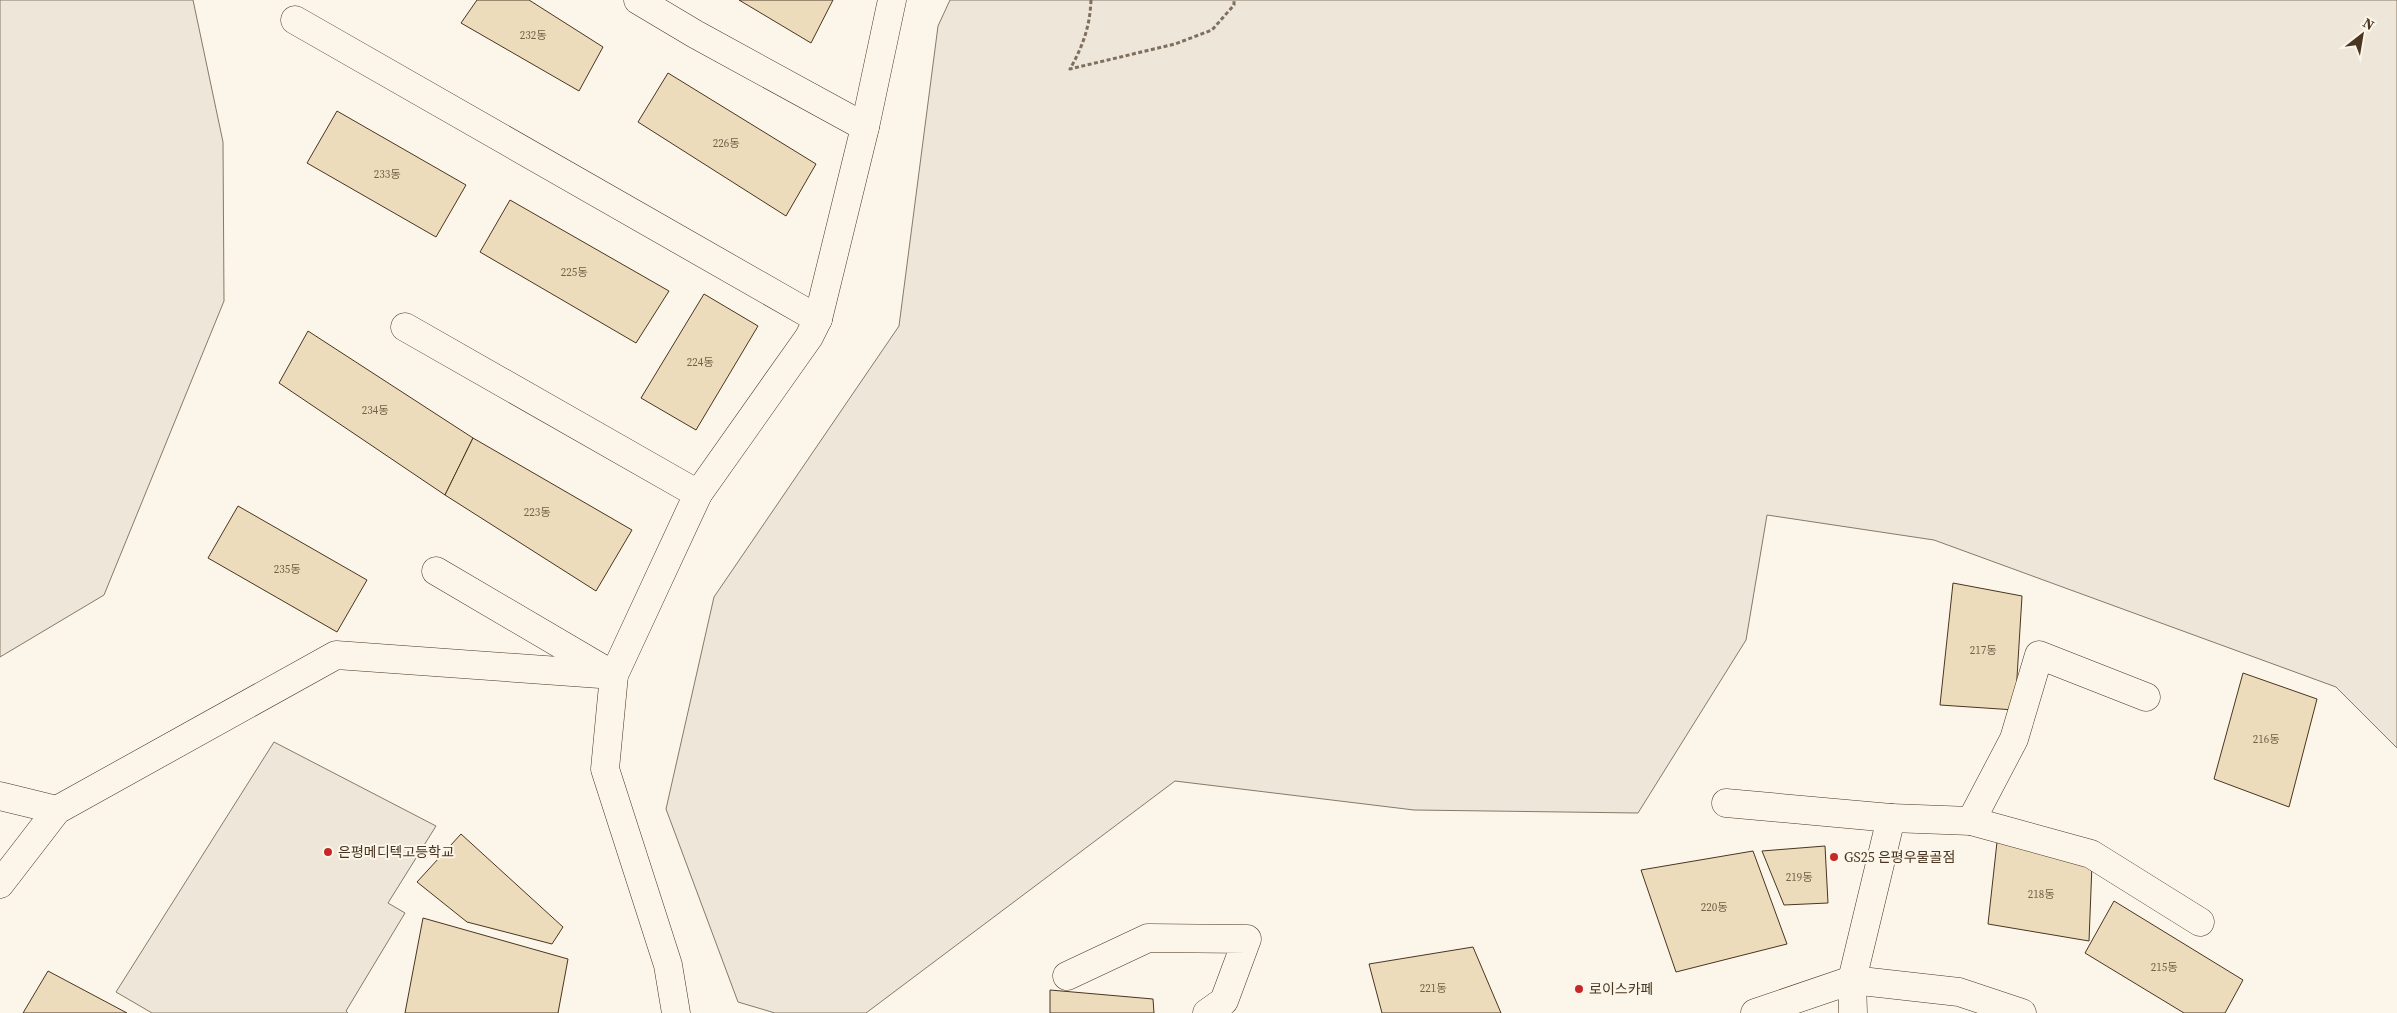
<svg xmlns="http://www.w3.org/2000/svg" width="2397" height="1013" font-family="'Source Serif 4','Noto Sans KR',serif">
	<rect width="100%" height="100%" fill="#fbf6e9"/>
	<g fill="#ede6d9" stroke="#887966">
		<polygon points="0,0 193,0 223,142 224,301 104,595 0,657"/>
		<polygon points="950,0 2397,0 2397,748 2336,687 1934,540 1767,515 1746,640 1638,813 1414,810 1175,781 866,1013 775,1013 738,1002 666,809 714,597 899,326 938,26"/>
		<polygon points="274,742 436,826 388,903 405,913 346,1011 348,1013 152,1013 116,992"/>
	</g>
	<g fill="#ecdcbc" stroke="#4a3520">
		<polygon points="477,0 529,0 603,47 579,91 461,23"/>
		<polygon points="739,0 833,0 811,43"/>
		<polygon points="668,73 816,164 786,216 638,122"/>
		<polygon points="337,111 466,185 436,237 307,163"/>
		<polygon points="510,200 669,291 636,343 480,252"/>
		<polygon points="704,294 758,326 696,430 641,398"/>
		<polygon points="308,331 473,438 445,495 279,383"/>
		<polygon points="473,438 632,530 596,591 445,495"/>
		<polygon points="238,506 367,580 337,632 208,558"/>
		<polygon points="1953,583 2022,596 2015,710 1940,705"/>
		<polygon points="2243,673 2317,699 2289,807 2214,779"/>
		<polygon points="461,834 563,927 552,944 467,922 417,882"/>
		<polygon points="1997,842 2092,864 2089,941 1988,924"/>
		<polygon points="1825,846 1828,903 1784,905 1762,851"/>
		<polygon points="1753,851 1787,944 1676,972 1641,870"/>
		<polygon points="2114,901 2243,980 2225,1013 2184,1013 2085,953"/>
		<polygon points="423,918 568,959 558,1013 405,1013"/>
		<polygon points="1473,947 1501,1013 1382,1013 1369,964"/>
		<polygon points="48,971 127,1013 23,1013"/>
		<polygon points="1050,990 1153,999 1154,1013 1050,1013"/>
	</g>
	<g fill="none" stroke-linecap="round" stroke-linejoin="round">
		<defs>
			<g id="minor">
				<polyline points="638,0 695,34 865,127"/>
				<polyline points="295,20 818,319"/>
				<polyline points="405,327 698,494"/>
				<polyline points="436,571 608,672"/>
				<polyline points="0,796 57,810"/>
				<polyline points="1726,803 1891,818"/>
				<polyline points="1971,821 2091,854 2200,922"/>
				<polyline points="0,884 57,810 336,655 614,675"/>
				<polyline points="1067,976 1148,938 1247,939 1224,1001 1207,1013"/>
				<polyline points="676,1013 668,965 605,769 614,675 698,494 809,337 818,319 865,127 892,0"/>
				<polyline points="1755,1013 1852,980 1959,992 2022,1013"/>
				<polyline points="1853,1013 1852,980 1891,818 1971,821 2014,739 2039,655 2146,697"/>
			</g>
		</defs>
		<use href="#minor" stroke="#4a3520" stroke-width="29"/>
		<path stroke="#7f6f5c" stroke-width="3" stroke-dasharray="4 2.5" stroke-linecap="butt" d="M1091,0C1090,26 1083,46 1070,69L1175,44L1212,30L1234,5V0"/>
		<use href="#minor" stroke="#fbf6e9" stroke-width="28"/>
	</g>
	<g fill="#c62828" stroke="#fbf6e9" stroke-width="2">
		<circle cx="328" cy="852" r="5"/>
		<circle cx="1834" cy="857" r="5"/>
		<circle cx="1579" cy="989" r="5"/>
	</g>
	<g text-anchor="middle" stroke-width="4" stroke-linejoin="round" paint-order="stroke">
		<g font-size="11" fill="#725f47">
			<text x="533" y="39">232동</text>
			<text x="726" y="147">226동</text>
			<text x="387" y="178">233동</text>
			<text x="574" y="276">225동</text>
			<text x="700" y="366">224동</text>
			<text x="375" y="414">234동</text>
			<text x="537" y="516">223동</text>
			<text x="287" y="573">235동</text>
			<text x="1983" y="654">217동</text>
			<text x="2266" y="743">216동</text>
			<text x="1799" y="881">219동</text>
			<text x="2041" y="898">218동</text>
			<text x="1714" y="911">220동</text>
			<text x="2164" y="971">215동</text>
			<text x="1433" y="992">221동</text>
		</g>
		<g font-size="14" fill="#4a3520" stroke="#fbf6e9" text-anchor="start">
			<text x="338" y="857">은평메디텍고등학교</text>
			<text x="1844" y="862">GS25 은평우물골점</text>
			<text x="1589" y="994">로이스카페</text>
		</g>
	</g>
	<g transform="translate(2362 35) rotate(31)" stroke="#fbf6e9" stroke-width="4" paint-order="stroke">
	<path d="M0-4L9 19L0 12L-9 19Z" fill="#4a3520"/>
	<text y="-8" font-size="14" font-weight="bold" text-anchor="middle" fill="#4a3520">N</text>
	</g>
</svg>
